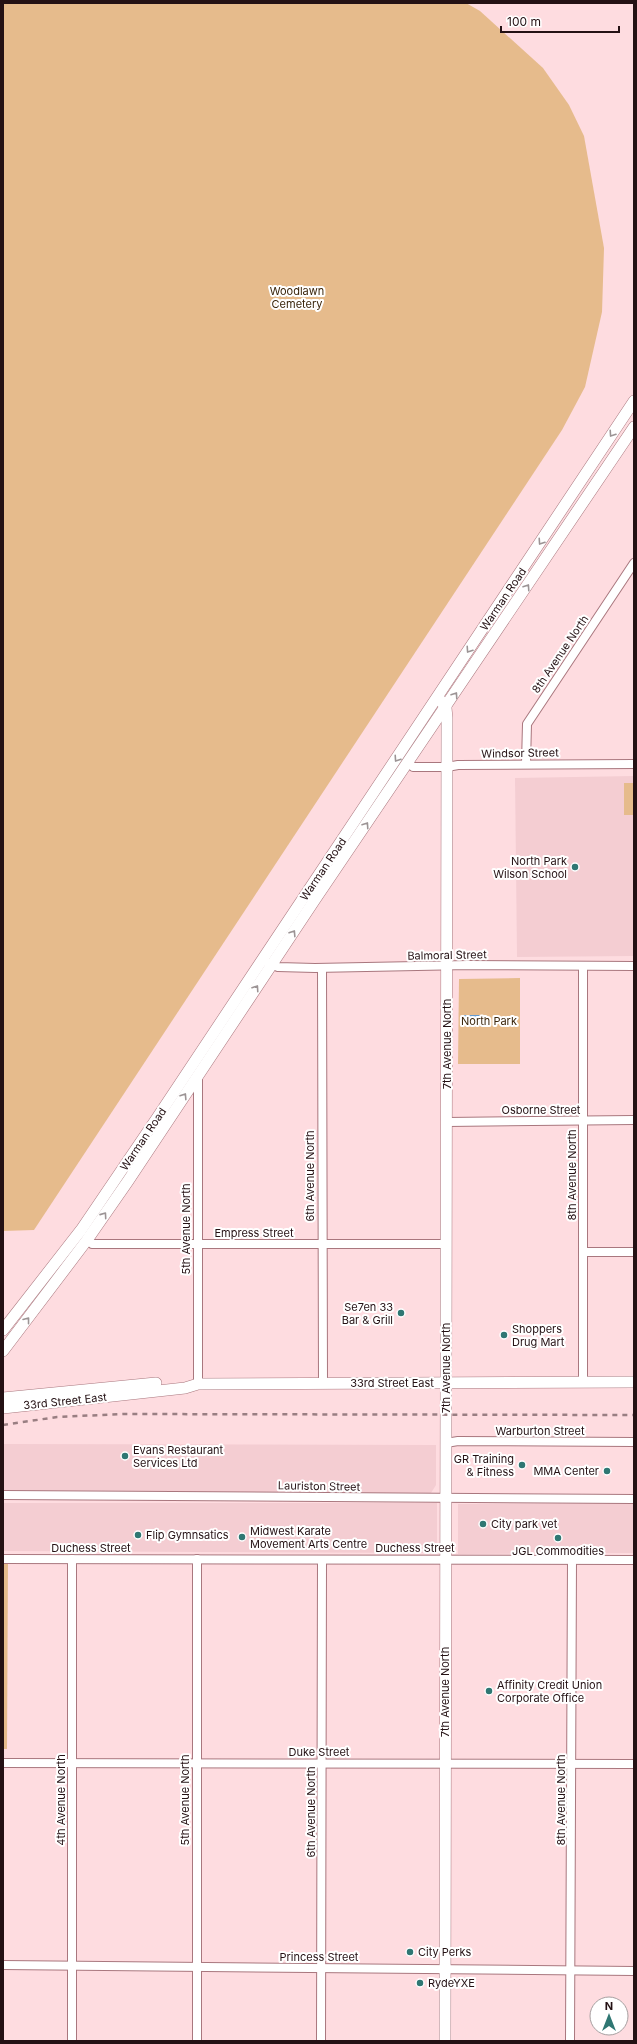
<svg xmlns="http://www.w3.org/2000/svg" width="637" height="2044" font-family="Inter,sans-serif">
	<rect width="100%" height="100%" fill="#fedce0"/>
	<g fill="#f4cdd2">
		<polygon points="634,776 634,956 517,957 515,778"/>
		<polygon points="3,1444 436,1445 436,1485 431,1493 3,1493"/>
		<polygon points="3,1503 437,1503 437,1549 430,1553 3,1551"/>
		<polygon points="634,1503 634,1553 458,1554 458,1504"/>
	</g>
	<g fill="#e6bb8c">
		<polygon points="3,3 466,3 480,11 543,68 569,105 584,136 604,248 602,312 585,387 562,430 34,1230 3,1231"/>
		<rect x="624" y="783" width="10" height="32"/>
		<polygon points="520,978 520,1064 458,1064 459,979"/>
		<polygon points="3,1561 8,1561 7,1749 3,1749"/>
	</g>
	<rect fill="#669bcf" x="464" y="1015" width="21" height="10"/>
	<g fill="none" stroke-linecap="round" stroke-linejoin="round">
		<defs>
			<g id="street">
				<polyline points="408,762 413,767 447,767 458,765 634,764"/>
				<polyline points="526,763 527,724 634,563"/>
				<polyline points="268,963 278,967 315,968 468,965 634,966"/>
				<polyline points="583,966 583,1383"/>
				<polyline points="322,968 323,1383"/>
				<polyline points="198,1076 198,1384"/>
				<polyline points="447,1122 634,1120"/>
				<polyline points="87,1240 92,1244 446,1244"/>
				<polyline points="583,1252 634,1252"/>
				<polyline points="446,1443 458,1441 634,1442"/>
				<polyline points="3,1495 634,1499"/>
				<polyline points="3,1559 634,1560"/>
				<polyline points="3,1763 634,1764"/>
				<polyline points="3,1965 634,1971"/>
				<polyline points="72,2041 72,1559"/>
				<polyline points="197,2041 197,1559"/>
				<polyline points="321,2041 322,1560"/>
				<polyline points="570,2041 572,1560"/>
			</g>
			<g id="secondary">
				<polyline points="438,697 446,708 447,718 445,2041"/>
				<polyline points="3,1330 81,1230 157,1118 634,401"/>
				<polyline points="3,1351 87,1240 128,1181 314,901 634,427"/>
				<polyline points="3,1398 156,1383"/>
				<polyline points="3,1408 185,1388 198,1384 634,1382"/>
			</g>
		</defs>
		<use href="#street" stroke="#a9777e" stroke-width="10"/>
		<use href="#secondary" stroke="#a9777e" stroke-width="12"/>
		<use href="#street" stroke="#fff" stroke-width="8"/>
		<use href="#secondary" stroke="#fff" stroke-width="11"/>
		<polyline stroke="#997e82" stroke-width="2.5" stroke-dasharray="5 5" stroke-linecap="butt" points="3,1425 57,1417 123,1414 634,1415"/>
	</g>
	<defs><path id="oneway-chevron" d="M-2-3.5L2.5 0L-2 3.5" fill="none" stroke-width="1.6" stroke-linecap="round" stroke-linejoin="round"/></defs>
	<g stroke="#9c9495">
		<use href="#oneway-chevron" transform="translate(612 434) rotate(124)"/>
		<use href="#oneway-chevron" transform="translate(541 542) rotate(124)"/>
		<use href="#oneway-chevron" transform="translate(527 587) rotate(-56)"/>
		<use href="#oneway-chevron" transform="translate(469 650) rotate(124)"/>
		<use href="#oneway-chevron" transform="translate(455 695) rotate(-56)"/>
		<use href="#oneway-chevron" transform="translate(397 759) rotate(124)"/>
		<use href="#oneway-chevron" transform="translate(366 825) rotate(-56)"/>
		<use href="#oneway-chevron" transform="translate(293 933) rotate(-57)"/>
		<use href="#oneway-chevron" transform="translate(256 988) rotate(-56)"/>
		<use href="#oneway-chevron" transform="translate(184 1096) rotate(-57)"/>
		<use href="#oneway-chevron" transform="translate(104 1215) rotate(-55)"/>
		<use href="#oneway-chevron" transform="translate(27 1320) rotate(-52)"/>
	</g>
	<g fill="#2f7773" stroke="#fff" stroke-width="1.5">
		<circle cx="575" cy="867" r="4"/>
		<circle cx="401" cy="1313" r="4"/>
		<circle cx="504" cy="1335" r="4"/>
		<circle cx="125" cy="1456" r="4"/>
		<circle cx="522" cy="1465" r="4"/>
		<circle cx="607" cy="1471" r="4"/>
		<circle cx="483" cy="1524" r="4"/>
		<circle cx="138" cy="1535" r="4"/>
		<circle cx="242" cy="1537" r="4"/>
		<circle cx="558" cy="1538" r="4"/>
		<circle cx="489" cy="1691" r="4"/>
		<circle cx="410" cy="1952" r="4"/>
		<circle cx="420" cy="1983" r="4"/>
	</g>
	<g text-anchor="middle" stroke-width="4" stroke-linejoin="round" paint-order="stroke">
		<g font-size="11" fill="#3a250b" stroke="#fff">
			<text x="297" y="295">Woodlawn<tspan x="297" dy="13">Cemetery</tspan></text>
			<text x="489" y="1025">North Park</text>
		</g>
		<g font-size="11" fill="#241114" stroke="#fff">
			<text transform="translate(503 599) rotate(-56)" y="4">Warman Road</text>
			<text transform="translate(560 654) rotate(-56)" y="4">8th Avenue North</text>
			<text transform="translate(520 753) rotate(-1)" y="4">Windsor Street</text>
			<text transform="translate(323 869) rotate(-56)" y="4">Warman Road</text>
			<text transform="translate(447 955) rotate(-1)" y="4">Balmoral Street</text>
			<text transform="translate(447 1044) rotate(-90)" y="4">7th Avenue North</text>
			<text x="541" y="1114">Osborne Street</text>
			<text transform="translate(143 1139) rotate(-56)" y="4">Warman Road</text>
			<text transform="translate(572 1175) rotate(-90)" y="4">8th Avenue North</text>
			<text transform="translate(310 1176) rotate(-90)" y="4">6th Avenue North</text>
			<text transform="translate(186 1229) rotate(-90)" y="4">5th Avenue North</text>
			<text x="254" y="1237">Empress Street</text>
			<text transform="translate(446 1368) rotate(-90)" y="4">7th Avenue North</text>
			<text x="392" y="1387">33rd Street East</text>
			<text transform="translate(65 1401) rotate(-6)" y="4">33rd Street East</text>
			<text x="540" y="1435">Warburton Street</text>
			<text transform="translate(319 1486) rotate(1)" y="4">Lauriston Street</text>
			<text x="91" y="1552">Duchess Street</text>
			<text x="415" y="1552">Duchess Street</text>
			<text transform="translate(445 1692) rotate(-90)" y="4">7th Avenue North</text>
			<text x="319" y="1756">Duke Street</text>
			<text transform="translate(61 1800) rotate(-90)" y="4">4th Avenue North</text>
			<text transform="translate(185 1800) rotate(-90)" y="4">5th Avenue North</text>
			<text transform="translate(561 1800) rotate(-90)" y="4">8th Avenue North</text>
			<text transform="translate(311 1812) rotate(-90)" y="4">6th Avenue North</text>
			<text x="319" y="1961">Princess Street</text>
		</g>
		<g font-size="11" fill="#241114" stroke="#fff" text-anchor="start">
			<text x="567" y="865" text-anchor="end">North Park<tspan x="567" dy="13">Wilson School</tspan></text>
			<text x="393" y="1311" text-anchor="end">Se7en 33<tspan x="393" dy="13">Bar &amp; Grill</tspan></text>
			<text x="512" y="1333">Shoppers<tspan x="512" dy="13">Drug Mart</tspan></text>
			<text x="133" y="1454">Evans Restaurant<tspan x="133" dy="13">Services Ltd</tspan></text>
			<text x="514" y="1463" text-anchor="end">GR Training<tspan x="514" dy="13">&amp; Fitness</tspan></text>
			<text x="599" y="1475" text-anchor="end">MMA Center</text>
			<text x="491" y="1528">City park vet</text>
			<text x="250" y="1535">Midwest Karate<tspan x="250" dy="13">Movement Arts Centre</tspan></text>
			<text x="146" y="1539">Flip Gymnsatics</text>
			<text x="558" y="1555" text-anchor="middle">JGL Commodities</text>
			<text x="497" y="1689">Affinity Credit Union<tspan x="497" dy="13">Corporate Office</tspan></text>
			<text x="418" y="1956">City Perks</text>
			<text x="428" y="1987">RydeYXE</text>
		</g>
	</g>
	<rect width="637" height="2044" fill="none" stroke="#241114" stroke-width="8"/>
	<g transform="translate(609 2016)"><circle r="19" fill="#ffffff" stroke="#a7a0a1"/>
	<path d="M0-3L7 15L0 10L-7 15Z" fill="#2f7773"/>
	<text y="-6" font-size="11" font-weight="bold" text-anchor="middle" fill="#241114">N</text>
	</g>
	<path d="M501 26v6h118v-6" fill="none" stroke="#241114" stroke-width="2"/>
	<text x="507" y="26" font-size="12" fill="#241114" stroke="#ffffff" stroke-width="3" paint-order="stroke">100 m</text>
</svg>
